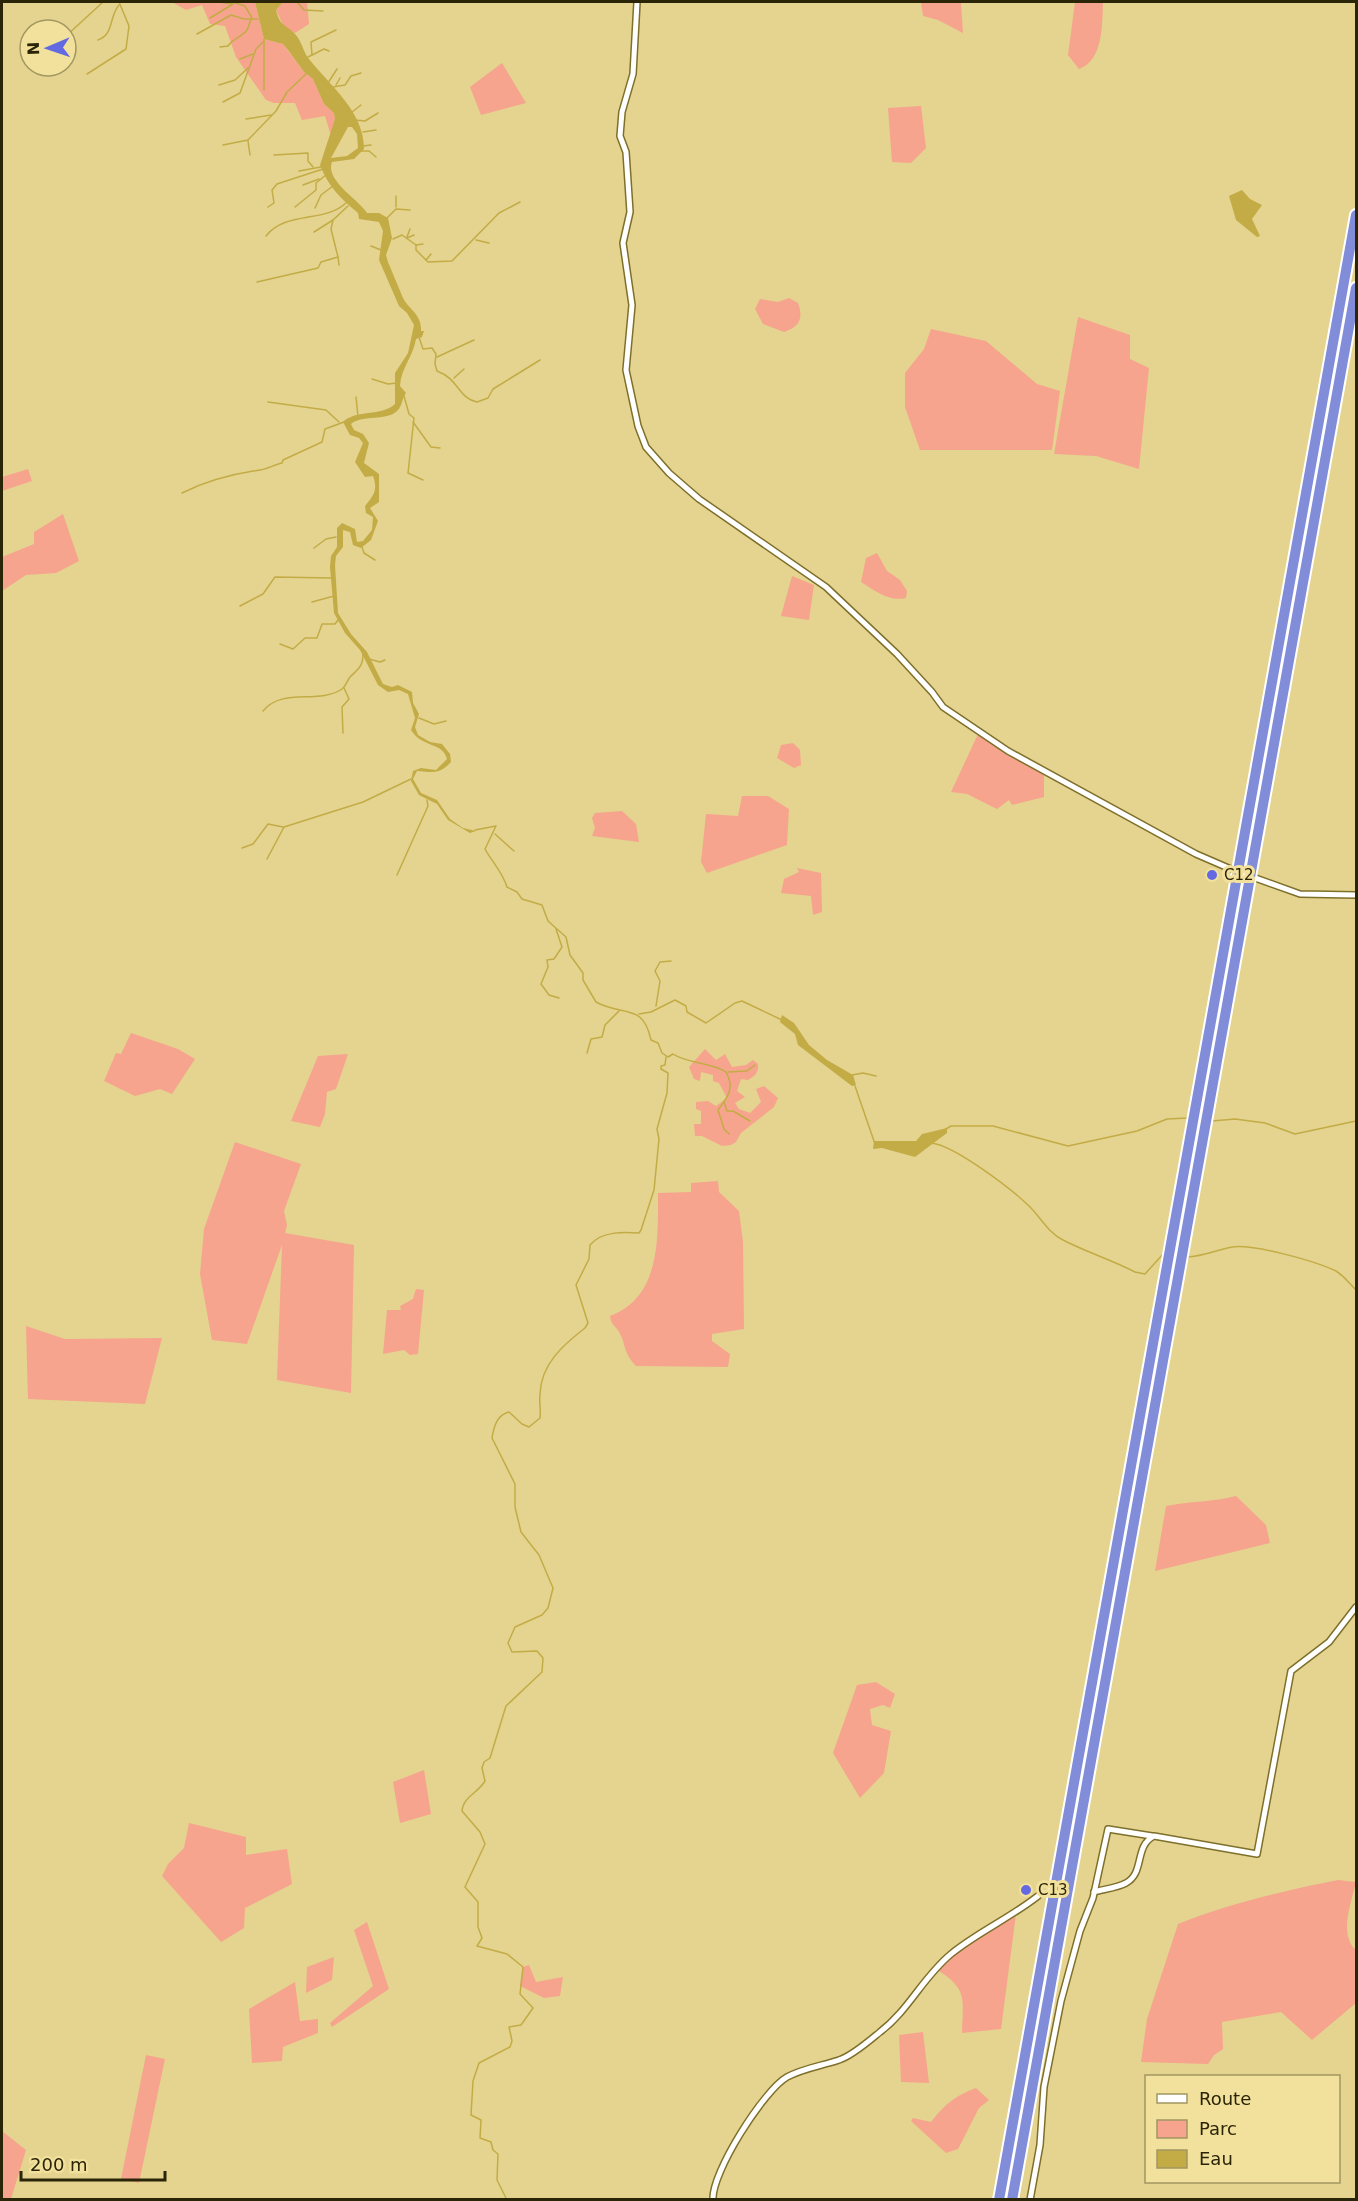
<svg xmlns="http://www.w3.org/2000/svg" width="1358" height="2201" font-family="'DejaVu Sans',sans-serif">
	<rect width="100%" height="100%" fill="#e4d48f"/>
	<g fill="#f6a48d">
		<polygon points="172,2 255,2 264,39 283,44 304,72 313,79 324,104 334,113 335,119 331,136 325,116 302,120 295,103 274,103 266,100 236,57 225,26 210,24 202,5 186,10"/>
		<polygon points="283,2 307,2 309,24 295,33 285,29 276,10"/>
		<polygon points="921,2 961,2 963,33 938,20 923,16"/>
		<path d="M1075,2H1103C1102,23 1104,60 1079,69L1068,55Z"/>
		<polygon points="502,63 526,103 481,115 470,87"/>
		<polygon points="921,106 926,148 911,163 892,162 888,108"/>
		<path d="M789,298L798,303C804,319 799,327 784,332L763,324L755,309L760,299L778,302Z"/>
		<polygon points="1078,317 1130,335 1130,359 1149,368 1139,469 1096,456 1054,454"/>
		<polygon points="931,329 986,341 1037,384 1060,391 1052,450 920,450 905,407 905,373 924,349"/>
		<polygon points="28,469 32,481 2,491 2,477"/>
		<polygon points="63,514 79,561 56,573 26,575 2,591 2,557 34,544 34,532"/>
		<path d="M877,553L887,571L900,580L907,591L906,598C888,602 876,591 861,582L866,558Z"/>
		<polygon points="792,576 814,585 809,620 781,616"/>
		<polygon points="979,732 1044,771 1044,797 1012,805 1009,800 997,809 967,794 951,792"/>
		<polygon points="793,743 800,750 801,765 794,768 777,758 781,745"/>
		<polygon points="742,796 768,796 789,809 787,845 707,873 701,862 706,814 738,816"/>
		<polygon points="622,811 636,824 639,842 592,836 595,828 592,818 595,813"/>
		<polygon points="797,868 821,873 822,912 813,915 811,896 781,893 784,879 799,872"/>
		<polygon points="131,1033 178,1049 195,1059 172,1094 160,1089 135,1096 104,1081 116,1053 121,1054"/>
		<path d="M705,1049L716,1060L725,1054L732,1067L746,1065L753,1060L758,1064C759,1073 755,1076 748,1080L741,1079L737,1091L745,1097L735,1103L739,1109L750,1113L761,1102L756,1089L764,1086L778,1098L774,1107L741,1133L736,1142L731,1145L722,1146L702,1136H695L694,1124H701V1111L696,1109V1102L708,1101L716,1106L727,1098L719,1083L713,1081V1075L701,1072L700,1081L694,1079L689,1067Z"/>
		<polygon points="348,1054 336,1089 327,1092 325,1114 320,1127 291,1121 318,1056"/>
		<polygon points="235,1142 301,1164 284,1211 287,1225 285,1233 354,1245 351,1393 277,1380 282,1245 247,1344 212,1340 200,1274 204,1229"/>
		<path d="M718,1181L719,1192L739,1211L743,1242L744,1329L712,1334V1341L730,1354L728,1367L636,1366C622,1351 627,1346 619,1332C615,1325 611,1325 610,1316C661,1297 658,1238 658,1193L691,1192V1183Z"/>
		<polygon points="416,1289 424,1290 418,1354 410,1355 404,1350 383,1354 387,1310 401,1310 400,1306 413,1299"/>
		<polygon points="26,1326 65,1339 162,1338 145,1404 28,1399"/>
		<path d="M1236,1496L1266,1525L1270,1543L1155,1571L1166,1506C1190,1501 1213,1502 1236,1496Z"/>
		<polygon points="876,1682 895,1694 890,1708 883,1705 870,1709 872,1725 891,1731 884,1773 860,1798 833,1753 857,1685"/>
		<polygon points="424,1770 431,1814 400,1823 393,1782"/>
		<polygon points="189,1823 246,1837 246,1855 287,1849 292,1884 245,1908 244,1928 221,1942 162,1876 168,1864 184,1848"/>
		<path d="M1338,1880L1356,1882C1352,1901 1338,1934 1356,1950V2003L1312,2040L1281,2012L1222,2022L1223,2049L1214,2055L1208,2064L1141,2062L1147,2019L1178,1924C1230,1903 1283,1891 1338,1880Z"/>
		<path d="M1016,1914L1001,2029L962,2033C963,1998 968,1989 936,1969L950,1955Z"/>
		<polygon points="367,1922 389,1989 332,2027 330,2023 373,1986 354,1930"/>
		<polygon points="334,1957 332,1980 306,1993 307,1967"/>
		<polygon points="529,1965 536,1982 563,1977 560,1996 544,1998 520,1986 523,1967"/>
		<polygon points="295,1982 300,2021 318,2019 318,2033 283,2047 282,2061 252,2063 249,2009"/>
		<polygon points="923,2032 929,2083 901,2082 899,2035"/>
		<polygon points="146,2055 165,2059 139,2183 121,2179"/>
		<path d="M976,2088L989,2100L979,2108L958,2149L946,2153L911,2121L913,2118L931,2122C944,2105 956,2095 976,2088Z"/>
		<polygon points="2,2131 26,2150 11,2199 2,2199"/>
	</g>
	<g fill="#c3ac46" fill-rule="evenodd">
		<path d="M255,2H283L276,10C280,27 286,24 295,34C302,41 303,52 309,59C330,86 364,111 364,149L354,159L332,162C325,181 358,199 367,213H379L388,218L392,238L386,255L388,262C393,274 398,286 403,298C409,310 422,314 421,331H424L422,337L416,339C413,357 401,368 400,386L406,393C402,398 402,406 398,410C387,422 363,414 351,424L354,430L363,434L369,443L364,463L379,474V502L370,508L378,521L371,540L361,548L353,545L350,532L343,530V547L336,556L335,565L338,613L351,634L367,652L383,684L392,687L398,685L412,692L413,703L419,714L415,727L418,735L430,742L442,744L450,754L451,762C439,775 433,772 417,771L413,779L421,793L437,800L450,819L463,828L476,831L470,833L448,820L437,804L419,795L411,781L413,771L421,768L436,770L447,759C443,742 422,748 411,730L415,718L408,694L399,690L388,692L378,685L360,650L345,633L334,613L330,567L331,556L337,547V528L342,523L355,529L357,542L363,541L372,530L373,517L366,513L365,506C374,495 378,490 373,476L365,477L355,462L363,443L359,438L350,435L343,422C356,409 381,417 395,404V373L408,353L414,325L407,313L399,306L379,260L383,231L379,222L359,219L358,213C341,199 328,186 320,165L335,119L334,113L324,104L313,79L304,72L288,50L283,44L264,39ZM348,127H352L357,134L358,148L347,156L331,158Z"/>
		<polygon points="1242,190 1250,199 1262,205 1252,219 1260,236 1257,237 1236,220 1229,196"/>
		<polygon points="782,1015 794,1023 809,1045 827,1060 853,1075 856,1085 852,1086 798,1045 795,1034 780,1022"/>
		<polygon points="947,1128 947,1133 915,1157 882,1148 873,1149 874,1141 916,1141 922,1134"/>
	</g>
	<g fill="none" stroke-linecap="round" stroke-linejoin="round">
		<g stroke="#c3ac46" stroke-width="1.5">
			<polyline points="219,2 232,4"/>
			<polyline points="232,2 245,6 252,18"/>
			<polyline points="297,2 304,10 323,11"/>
			<polyline points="210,18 233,4"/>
			<polyline points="197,34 231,15 244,19 258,19"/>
			<polyline points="66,36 103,2"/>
			<path d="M98,40C114,35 109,16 119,5"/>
			<path d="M220,47L228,46C233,38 242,37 247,30C249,27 249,23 251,20"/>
			<polyline points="312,55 311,42 336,30"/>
			<polyline points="308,57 324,49 329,51"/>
			<polyline points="240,59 253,54"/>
			<polyline points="87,74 126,49 129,26 119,2"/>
			<polyline points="328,83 337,69"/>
			<polyline points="219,85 235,80 248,68"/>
			<polyline points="336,85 340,78"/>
			<polyline points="333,87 345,85 351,76 361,73"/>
			<polyline points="264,90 264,39"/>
			<polyline points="223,102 240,93 256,49 263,42"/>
			<polyline points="352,112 361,105"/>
			<polyline points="246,119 271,115"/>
			<polyline points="355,120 365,121 378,113"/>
			<polyline points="363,132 376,130"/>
			<polyline points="248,141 250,155"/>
			<polyline points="223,145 248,140 276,111 287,92 307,73"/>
			<polyline points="363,146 371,145"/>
			<polyline points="361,151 369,151 376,157"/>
			<polyline points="274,155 308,153 308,161 313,167"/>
			<polyline points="299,171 321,167"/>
			<polyline points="303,185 319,179"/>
			<polyline points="396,196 396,207"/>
			<polyline points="268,207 274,203 272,190 277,184 323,169"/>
			<polyline points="295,207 316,190 316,183 326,175"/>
			<polyline points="315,208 321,195 333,186"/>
			<polyline points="386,219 396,209 410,210"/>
			<polyline points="314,232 333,220"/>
			<path d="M266,236C285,211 325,223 346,203"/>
			<polyline points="407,237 410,229"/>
			<polyline points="407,238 414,235"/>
			<polyline points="393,239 402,235 416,245 416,250 428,262 452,261 499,213 520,202"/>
			<polyline points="476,240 489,243"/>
			<polyline points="416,245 423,244"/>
			<polyline points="371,246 381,250"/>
			<polyline points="338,257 339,265"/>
			<polyline points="426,260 431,254"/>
			<polyline points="257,282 318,268 321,262 338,257 331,229 333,220 348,206"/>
			<path d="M419,337L423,349L432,348L436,354L435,364L437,371C459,379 458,398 477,402L488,398L493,389L540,360"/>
			<polyline points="437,357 474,340"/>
			<polyline points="454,378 464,369"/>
			<polyline points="372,379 388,384 397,383"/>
			<polyline points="404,396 409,414 414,418 408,473 423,480"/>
			<polyline points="356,397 358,417"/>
			<polyline points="268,402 326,410 339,422"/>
			<polyline points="413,422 431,447 440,448"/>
			<path d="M182,493C208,480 232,474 260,470C267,469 274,465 282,463L283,460L322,442L325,429L344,422"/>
			<polyline points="362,547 364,553 375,560"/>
			<polyline points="314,548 326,539 336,537"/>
			<polyline points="312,602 334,596"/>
			<polyline points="240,606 263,594 275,577 332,578"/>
			<polyline points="280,644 293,649 305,638 317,638 322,624 335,624 338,620"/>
			<polyline points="369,659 380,662 385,660"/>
			<path d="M263,711C282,687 318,705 342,689C346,686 347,681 350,677C358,669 363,667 363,654"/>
			<polyline points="419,718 434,724 446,721"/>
			<polyline points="343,733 342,707 349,699 344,688"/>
			<path d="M475,830L496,826L485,849C492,862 502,871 507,887L517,892L522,899L542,905L548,921L566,937L570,955L583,973V980L596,1002C623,1017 643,1002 651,1040L658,1043L662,1053L668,1057L673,1054C688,1064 711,1062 726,1072C735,1088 728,1097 718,1110L724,1129L729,1134"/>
			<polyline points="495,834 514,851"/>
			<polyline points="242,848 253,844 268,824 283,827"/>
			<polyline points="267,859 284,827 363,802 411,779"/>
			<polyline points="397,875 428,806 427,800"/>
			<polyline points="556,929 562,947 554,959 547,960 548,967 541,984 549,995 559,998"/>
			<polyline points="656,1006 660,981 655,971 660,962 671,961"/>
			<polyline points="639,1014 651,1012 675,1000 686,1006 687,1012 706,1023 735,1003 742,1001 782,1020"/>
			<polyline points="587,1053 591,1039 602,1037 605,1025 619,1011"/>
			<polyline points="728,1072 747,1071 755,1065"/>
			<polyline points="852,1075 863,1073 876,1076"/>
			<polyline points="855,1086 875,1144"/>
			<polyline points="724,1102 727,1111 733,1111 750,1121"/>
			<polyline points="1212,1121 1235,1119 1265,1123 1295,1134 1356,1121"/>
			<polyline points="946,1129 951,1126 993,1126 1068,1146 1137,1131 1167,1119 1188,1118"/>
			<path d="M931,1143C954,1145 1010,1188 1028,1205C1040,1216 1047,1232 1063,1240C1086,1252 1112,1260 1135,1272L1145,1274L1164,1253"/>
			<path d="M1187,1257C1204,1256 1216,1250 1232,1247C1254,1244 1315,1261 1336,1271C1343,1275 1350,1284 1356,1290"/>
			<path d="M507,2200L497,2180L498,2154L493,2150L491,2142L480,2138L481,2120L471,2115L473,2081L479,2063L510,2047L512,2041L509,2027L521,2025L533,2008L520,1994L523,1967L507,1954L477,1946L482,1938L478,1927V1902L465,1887L485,1844L480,1832L462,1811C463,1797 478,1793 485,1781L482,1768L484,1762L490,1758L506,1706L542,1672L543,1658L537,1651L512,1652L508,1643L515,1627L542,1615L548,1608L553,1588L539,1555L521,1532L515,1507V1484L492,1438C494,1426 497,1415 509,1412L522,1424L529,1427L540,1418C541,1410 539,1402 540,1394C541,1364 563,1345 585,1328L588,1323L576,1285L589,1259L590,1245C601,1231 624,1232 639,1233L641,1230L654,1190L659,1139L657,1129L667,1093L668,1073L661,1069V1066L665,1065L666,1057"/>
		</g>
		<defs>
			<g id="street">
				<polyline points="637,2 633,74 622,112 620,136 626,152 630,212 623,243 632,305 626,370 638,426 646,447 669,473 699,499 826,587 897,654 932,692 943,707 1008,751 1196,854 1233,870 1300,894 1356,895"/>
				<path d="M1094,1892C1104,1889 1117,1888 1126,1883C1145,1873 1134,1846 1154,1836L1257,1854L1291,1671L1329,1642L1356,1607"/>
				<path d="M713,2200C711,2173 764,2090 787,2077C804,2068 821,2066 839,2060C852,2056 869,2041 880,2032C909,2010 923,1977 951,1954C978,1932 1010,1918 1038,1896"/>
				<polyline points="1030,2200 1040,2145 1044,2087 1061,2001 1080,1931 1093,1898 1108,1829 1152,1836"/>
			</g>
			<g id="highway">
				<polyline points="999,2200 1356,215"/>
				<polyline points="1012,2200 1356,288"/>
			</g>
		</defs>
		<use href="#street" stroke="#7e6f2a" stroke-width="8"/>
		<use href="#highway" stroke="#fff" stroke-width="14"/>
		<use href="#street" stroke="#fff" stroke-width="5"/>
		<use href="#highway" stroke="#828dda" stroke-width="10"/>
	</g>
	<g fill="#6269e1" stroke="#f2e19c" stroke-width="2">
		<circle cx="1212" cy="875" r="6"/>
		<circle cx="1026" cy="1890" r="6"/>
	</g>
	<g text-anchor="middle" stroke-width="6" stroke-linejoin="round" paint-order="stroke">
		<g font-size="15" fill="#2b2508" stroke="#f2e19c" text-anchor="start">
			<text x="1224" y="880">C12</text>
			<text x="1038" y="1895">C13</text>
		</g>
	</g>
	<rect width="1358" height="2201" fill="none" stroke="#2b2508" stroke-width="6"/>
	<rect x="1145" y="2075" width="195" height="108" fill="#f2e19c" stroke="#a29661" stroke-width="1.5"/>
	<rect x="1157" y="2094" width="30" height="9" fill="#ffffff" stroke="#a29661" stroke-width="1.5"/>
	<text x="1199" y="2105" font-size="18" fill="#2b2508">Route</text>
	<rect x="1157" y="2120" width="30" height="18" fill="#f6a48d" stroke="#a29661" stroke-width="1.5"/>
	<text x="1199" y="2135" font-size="18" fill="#2b2508">Parc</text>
	<rect x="1157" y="2150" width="30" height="18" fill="#c3ac46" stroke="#a29661" stroke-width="1.5"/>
	<text x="1199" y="2165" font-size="18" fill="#2b2508">Eau</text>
	<g transform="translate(48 48) rotate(268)"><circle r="28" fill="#f2e19c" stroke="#a29661" stroke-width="1.5"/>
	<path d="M0-4.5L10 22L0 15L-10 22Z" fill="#6269e1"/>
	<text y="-9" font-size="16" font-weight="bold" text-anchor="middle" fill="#2b2508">N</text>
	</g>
	<path d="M21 2171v9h144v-9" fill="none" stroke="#2b2508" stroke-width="3"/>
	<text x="30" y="2171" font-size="18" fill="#2b2508" stroke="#f2e19c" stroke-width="4.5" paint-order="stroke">200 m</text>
</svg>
